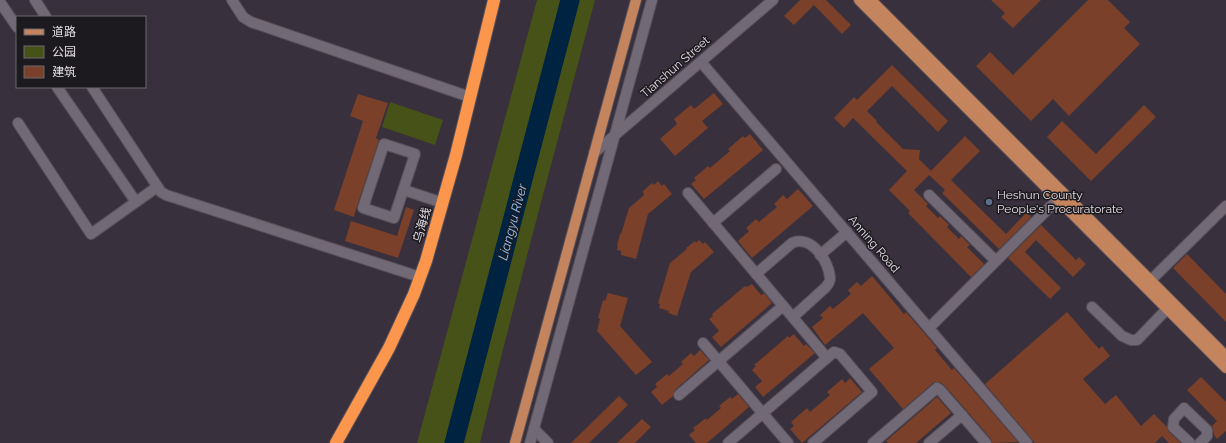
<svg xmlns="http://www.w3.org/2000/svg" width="1226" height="443" font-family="Raleway,'Noto Sans SC',sans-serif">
	<rect width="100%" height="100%" fill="#38303c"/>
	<g fill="#465218">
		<polygon points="537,0 595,0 530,244 497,373 480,443 417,443"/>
		<polygon points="390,102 443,120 435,145 382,127"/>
	</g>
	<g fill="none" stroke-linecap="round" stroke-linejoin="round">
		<polyline stroke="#002342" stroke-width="19" points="454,443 570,0"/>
	</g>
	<g fill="#7a4029">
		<polygon points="800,0 826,0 851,25 842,34 814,5 794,25 784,16"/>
		<polygon points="991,0 1041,0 1013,28 1001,17 1005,13"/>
		<polygon points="1088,0 1108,0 1130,22 1124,28 1140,44 1069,116 1053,99 1031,121 976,66 990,52 1013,75"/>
		<polygon points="892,65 948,121 938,132 892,86 867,111 877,121 876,122 903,149 920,150 919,159 931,171 965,136 980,151 951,180 1006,234 1027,212 1031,217 999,249 942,193 945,190 929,175 914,190 928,204 926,206 938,218 940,216 949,225 947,227 959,239 961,236 970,245 967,247 984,264 971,277 908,213 910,211 889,190 907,171 853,118 844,128 834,118 854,97 857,100"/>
		<polygon points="714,93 723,104 702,121 708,128 675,156 660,139 677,124 674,119 691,105 694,109"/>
		<polygon points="358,94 388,103 376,138 379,140 357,206 354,217 334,210 363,121 350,116"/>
		<polygon points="1144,105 1156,117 1091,181 1047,137 1062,121 1096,154"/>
		<polygon points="750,134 763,150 704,199 691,184 696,180 694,178 708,166 710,168 730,151 728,149 743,136 745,138"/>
		<polygon points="658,181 662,186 664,184 672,194 648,214 636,259 621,255 621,251 617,250 618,246 617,246 620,234 621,234 629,208 643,196 644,193 642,192 652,183 654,185"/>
		<polygon points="798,189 813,206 752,258 738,241 749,231 746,228 756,219 759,222 777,207 774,204 783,195 787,199"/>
		<polygon points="406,207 414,210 398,258 345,241 351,221 397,236"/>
		<polygon points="1041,225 1076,260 1079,257 1086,264 1073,277 1036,240 1025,252 1061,288 1050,299 1008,258"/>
		<polygon points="699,240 703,244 705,242 714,252 691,272 677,316 668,313 669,311 659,308 660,304 658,303 670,263 687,249 686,248 695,241 696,243"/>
		<polygon points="1187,254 1226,294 1226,322 1173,268"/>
		<polygon points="872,276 904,314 906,312 925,334 937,348 935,350 952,370 954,368 1018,442 992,443 991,439 967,411 945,386 940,382 936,382 933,383 903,409 869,369 894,348 863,313 825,345 812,327 823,318 820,315 830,306 833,309 851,294 848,290 857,282 861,286"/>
		<polygon points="752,284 761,295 764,293 772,303 721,347 712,337 719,331 709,319 713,316 712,314 745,286 747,287"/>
		<polygon points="608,293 628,298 620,326 652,362 636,375 597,331 600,319 598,318 603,300 605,301"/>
		<polygon points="1067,312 1099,349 1102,346 1110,356 1083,379 1105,404 1116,395 1141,426 1154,414 1167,427 1169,432 1181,443 1169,443 1162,436 1155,443 1035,443 985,384"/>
		<polygon points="794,334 804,346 806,344 815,353 763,397 755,387 762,381 752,370 756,366 754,365 788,336 789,338"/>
		<polygon points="700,350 709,360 675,390 673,396 662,405 651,392 657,387 655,384 667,374 669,376 683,364 681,362 691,353 694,356"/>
		<polygon points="1201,377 1226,402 1226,431 1217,439 1214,435 1212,426 1217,421 1187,390"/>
		<polygon points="850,378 862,392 802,443 790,429 794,426 791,422 807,408 810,412 830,395 827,392 842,379 845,383"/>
		<polygon points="738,394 749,407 707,443 696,443 689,435 695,430 693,428 706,418 707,420 721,408 719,406 730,397 732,399"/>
		<polygon points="619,396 628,405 589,443 571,443"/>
		<polygon points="937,397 951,413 916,443 888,443 886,441"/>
		<polygon points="642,419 651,427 635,443 617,443"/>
	</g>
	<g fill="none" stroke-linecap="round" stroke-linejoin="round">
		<defs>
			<g id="minor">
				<polyline points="35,0 46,17"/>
				<polyline points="232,0 243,17 251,22 470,97"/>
				<polyline points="0,2 17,27"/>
				<polyline points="701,62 1027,443"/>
				<polyline points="57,87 136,202"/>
				<polyline points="92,87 161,192 166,195 420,277"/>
				<polyline points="18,123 91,234 157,187"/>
				<polygon points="384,144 415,154 394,218 363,208"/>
				<polyline points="594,153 773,0"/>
				<polyline points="404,190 443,203"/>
				<polyline points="688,193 827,358"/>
				<polyline points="929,195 996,261"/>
				<polyline points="713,223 776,169"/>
				<polyline points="820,255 847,232"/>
				<path d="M756,274L792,243C811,234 830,262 830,279C830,282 828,284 826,287L793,317"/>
				<polyline points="1151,280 1226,206"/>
				<polyline points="1092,307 1122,336 1131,340 1137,340 1167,309"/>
				<polyline points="929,328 1058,199"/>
				<polyline points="703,343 788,443"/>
				<polyline points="679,395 783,306"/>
				<polyline points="534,429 548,443"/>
				<polyline points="530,443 652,0"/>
				<polyline points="728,443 834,352 840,354 872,392 813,443"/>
				<polyline points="873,443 937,388 940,390 986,443"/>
				<polyline points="929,443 962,415"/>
				<polyline points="1190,443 1173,427 1174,419 1184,408 1207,430 1207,436 1200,443"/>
			</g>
			<g id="major">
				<polyline points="859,0 1226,368"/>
				<polyline points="871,0 1226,356"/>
				<polyline points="515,443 636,0"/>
			</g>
			<polyline id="highway" points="336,443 389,348 414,294 426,261 456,155 494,0"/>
		</defs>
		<use href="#minor" stroke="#564f59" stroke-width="12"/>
		<use href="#major" stroke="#564f59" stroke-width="12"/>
		<use href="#highway" stroke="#564f59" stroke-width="14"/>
		<use href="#minor" stroke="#726976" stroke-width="10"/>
		<use href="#major" stroke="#c4845d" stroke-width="10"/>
		<use href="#highway" stroke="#fb964c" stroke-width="12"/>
	</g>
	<circle fill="#5c6f8a" stroke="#1d1a1f" stroke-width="1.5" cx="989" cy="202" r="4"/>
	<g text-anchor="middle" stroke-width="3" stroke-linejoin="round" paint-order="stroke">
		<g font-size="12" fill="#e2dde4" stroke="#1d1a1f">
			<text transform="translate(675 67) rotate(-41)" y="4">Tianshun Street</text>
			<text transform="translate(422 225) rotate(-74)" y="4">乌海线</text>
			<text transform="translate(874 244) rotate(49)" y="4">Anning Road</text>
		</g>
		<g font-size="12" fill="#e2dde4" stroke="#1d1a1f" text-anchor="start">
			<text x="997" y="199">Heshun County<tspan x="997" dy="14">People's Procuratorate</tspan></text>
		</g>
		<g font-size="13" font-style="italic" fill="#91c7fc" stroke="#1d1a1f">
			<text transform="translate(512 222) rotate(-75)" y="5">Liangyu River</text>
		</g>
	</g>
	<rect x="16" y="16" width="130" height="72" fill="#1d1a1f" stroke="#6c686e"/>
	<rect x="24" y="29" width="20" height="6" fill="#c4845d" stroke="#6c686e"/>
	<text x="52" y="36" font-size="12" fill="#e2dde4">道路</text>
	<rect x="24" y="46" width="20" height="12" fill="#465218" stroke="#6c686e"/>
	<text x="52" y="56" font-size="12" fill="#e2dde4">公园</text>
	<rect x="24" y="66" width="20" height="12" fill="#7a4029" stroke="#6c686e"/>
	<text x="52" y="76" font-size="12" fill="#e2dde4">建筑</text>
</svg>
